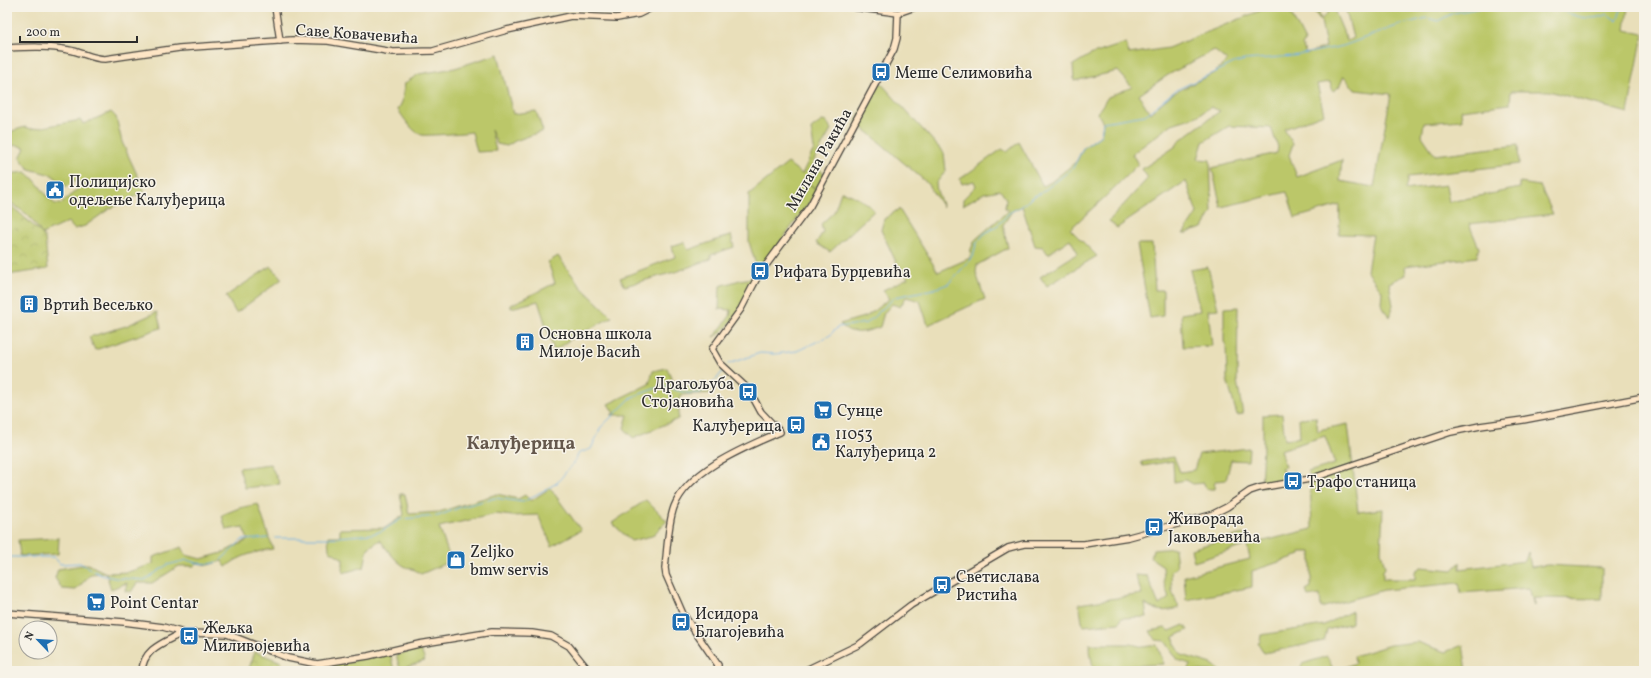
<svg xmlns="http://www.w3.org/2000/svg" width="1651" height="678" font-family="Vollkorn,serif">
	<defs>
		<pattern id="park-crowns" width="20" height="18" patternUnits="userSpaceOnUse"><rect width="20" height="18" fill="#bbc769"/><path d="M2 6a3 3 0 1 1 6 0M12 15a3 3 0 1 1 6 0" fill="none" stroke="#a1ab5b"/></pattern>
	</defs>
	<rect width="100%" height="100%" fill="#f7f3e8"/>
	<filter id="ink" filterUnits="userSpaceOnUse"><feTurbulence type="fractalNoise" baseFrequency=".025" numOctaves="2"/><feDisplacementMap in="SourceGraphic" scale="8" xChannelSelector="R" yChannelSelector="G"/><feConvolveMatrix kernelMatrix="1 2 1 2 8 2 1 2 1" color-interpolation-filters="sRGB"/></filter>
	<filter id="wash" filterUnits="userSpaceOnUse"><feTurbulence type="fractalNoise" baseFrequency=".012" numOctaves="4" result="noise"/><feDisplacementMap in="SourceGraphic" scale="16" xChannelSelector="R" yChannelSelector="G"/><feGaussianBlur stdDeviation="0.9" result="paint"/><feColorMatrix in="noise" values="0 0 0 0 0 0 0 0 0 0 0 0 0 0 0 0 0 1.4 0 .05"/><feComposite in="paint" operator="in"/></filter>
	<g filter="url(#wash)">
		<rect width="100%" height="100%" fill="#e9dfba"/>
		<g fill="#bbc769" stroke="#73794a" fill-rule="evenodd">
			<path d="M1269,7H1290L1288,8L1305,41L1302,45L1306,54L1326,47L1321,21L1311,7H1317L1321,20L1333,7L1347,41L1353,38L1345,7H1628L1625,30L1643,34L1628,113L1549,91H1511L1510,104L1461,110L1462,120L1424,123L1422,136L1435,155L1518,145L1519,164L1408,177L1405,190L1446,185L1449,202L1520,188V183L1540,186L1553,214L1469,224L1479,248L1477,257L1405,266L1406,275L1389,283L1393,305L1389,317L1381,303L1382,291L1367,271L1373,235L1339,234L1340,205L1295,218L1287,192L1221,207L1212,168L1277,153L1278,147L1271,128L1229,126L1203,142L1198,159L1210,160L1212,212L1203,228L1183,234L1197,213L1186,181L1117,228L1109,221L1148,178L1142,169L1176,146L1180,140L1220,111L1211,107L1197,116L1172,124L1132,154L1138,164L1106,196L1070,229L1097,256L1047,286L1040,277L1078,253L1070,239L1048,254L1043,247L1035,246L1022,206L1012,211L1003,225L1008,248L977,265L976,273L985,299L928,325L920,301L906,297L900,307L892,304L884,313L880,327C865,332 853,337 840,324L867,316L889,299L883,290L908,278L896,262L881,230L884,219L899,209L938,272L970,258L971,249L975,240L1009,210L1005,208L1006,199L1000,190L984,193L963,205V199L976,186L974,181L962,184L960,179L1002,149L1007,152L1019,142L1043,186L1051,182L1077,161L1083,148L1101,135L1103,122L1097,113L1108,97L1132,87L1118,71L1074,81L1073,65L1090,55L1126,43L1129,54L1168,48ZM1214,50L1227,61L1214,73L1172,94L1150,113L1139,95L1168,75ZM1344,76L1355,90L1391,94L1374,187L1340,181L1342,160L1297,177L1289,155L1293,144L1284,129L1324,114L1317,84L1330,82L1333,91L1339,87Z"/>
			<path d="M498,54L513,114L536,111L543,131L515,141L507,146L497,144L491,130L496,151L477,152L472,132C466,133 426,136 422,135C412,132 404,118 398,110L402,102L405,83L419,74L455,68Z"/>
			<polygon points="878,80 944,153 946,171 936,183 937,191 943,207 926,182 856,122"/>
			<path d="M111,112L116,117L122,142L145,192L109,209L85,226L74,229L68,222L42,234L28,215L7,200V174L26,172C40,183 43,194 55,204H61L81,186L74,180L67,187L52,175L29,169L20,158L25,148L17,145L7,147V135L11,134L12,131L25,127L32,129L81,120L83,124Z"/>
			<polygon points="822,121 827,122 831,130 812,164 825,174 818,190 805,181 818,191 758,272 749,242 749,194 788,163 802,174 814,149 811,129"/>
			<path d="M841,192C848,191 871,205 874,211L830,252L816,243L823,232L821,224L834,212Z"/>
			<polygon points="731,235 734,247 711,255 711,259 678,271 625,286 620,278 675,257 672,246 684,242 688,250"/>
			<polygon points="1137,244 1152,244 1155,290 1163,290 1163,316 1150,318"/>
			<polygon points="558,256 581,287 612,317 569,340 554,351 538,301 511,308 511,305 555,283 548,262"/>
			<polygon points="271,266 282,279 236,313 226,296"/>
			<polygon points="1208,267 1218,309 1208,310 1212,346 1183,347 1181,314 1200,311 1190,270"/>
			<path d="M753,278L755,280C744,300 734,326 714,337L730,316L731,310L719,309L720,286L740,280Z"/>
			<polygon points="1238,307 1237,381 1243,414 1237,415 1227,380 1226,345 1224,342 1224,308"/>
			<polygon points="157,312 161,328 95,350 89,337 126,326"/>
			<polygon points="667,368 673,382 688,386 704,382 711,393 681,395 678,419 633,438 624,428 628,415 611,415 614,413 608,404 649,384 653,371"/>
			<polygon points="1282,414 1285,440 1300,437 1299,418 1316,417 1318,432 1323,429 1348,424 1358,512 1383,509 1381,551 1385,567 1383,571 1383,579 1415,579 1415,571 1421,567 1453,570 1460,562 1460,569 1525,561 1528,552 1531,567 1548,565 1602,568 1602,599 1534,598 1534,606 1529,588 1461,593 1459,583 1384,590 1321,608 1320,595 1308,597 1306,590 1311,587 1311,552 1300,552 1300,555 1252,571 1252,587 1186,600 1184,576 1250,559 1247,545 1194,562 1191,549 1243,534 1248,545 1312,529 1310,479 1308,472 1335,464 1325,436 1280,450 1285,467 1281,468 1290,483 1261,487 1263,446 1263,415"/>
			<polygon points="1249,448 1248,461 1231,460 1226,480 1215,481 1214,489 1206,489 1204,483 1193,484 1186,480 1174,482 1173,461 1143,466 1141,462 1174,457 1180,472 1194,470 1199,454"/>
			<polygon points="270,464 280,484 245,488 239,468"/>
			<path d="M550,488L581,530L552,546L538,515L512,516L496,514L439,527L451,561L421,574C415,569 410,569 404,566C394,560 386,548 380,540L368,548L364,567L343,573V559L329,550L328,536H340V529L385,528L404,515L400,494H405L409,514L439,512L497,494L518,499L525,495L531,501Z"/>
			<polygon points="646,500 667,521 652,536 631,541 612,523"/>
			<path d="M258,504L273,549C255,552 240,555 226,567L222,561L208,565L197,563L194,566H179L152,583H137L131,592L125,591L127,583L111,589L106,573L91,574L76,590L62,589L55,578L58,569L88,564L106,573L128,572L153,564V557L182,547L186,555L201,559L222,553L248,540L243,527L226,530L222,515L239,508Z"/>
			<polygon points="59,538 58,554 20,556 18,540"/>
			<path d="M1175,548L1177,567L1171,571L1172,591L1179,608C1164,612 1158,612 1145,604L1147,617L1121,618L1119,623L1083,626L1079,604L1142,594L1135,575L1147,576L1159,605L1169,598L1164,583L1163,566L1151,558L1153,550Z"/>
			<polygon points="1352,611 1352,623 1327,630 1324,641 1264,653 1258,643 1260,642 1261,635 1324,625"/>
			<polygon points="1184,625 1188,630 1174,637 1175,644 1182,655 1212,664 1221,671 1189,671 1190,664 1178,660 1165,641 1155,640 1150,631 1165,628 1170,631"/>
			<polygon points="1417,642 1445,652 1463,645 1467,671 1401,671 1400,668 1388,671 1336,671 1355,663 1354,656 1390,645"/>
			<polygon points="1089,644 1131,644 1144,647 1157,645 1164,664 1093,668"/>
			<polygon points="420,648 425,661 400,669 396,655"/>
			<polygon points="390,652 394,671 338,671 334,669 332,665"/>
			<polygon points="1327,656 1334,671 1292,671 1301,668 1302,664"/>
		</g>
		<g fill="url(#park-crowns)" stroke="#73794a">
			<polygon points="7,201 42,234 45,238 48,269 7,275"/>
			<polygon points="255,652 282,662 278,671 248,671"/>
		</g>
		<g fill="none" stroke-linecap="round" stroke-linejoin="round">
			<g stroke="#74b2e7" stroke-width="1">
				<path d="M1558,7C1571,17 1592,22 1607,14L1617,21L1622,7"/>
				<polyline points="728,364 760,353 775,354 797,351 829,336 838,327 867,323 895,297 934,289 948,284 973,257 976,244 984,234 998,225 1009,213 1025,204 1032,197 1041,193 1073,168 1083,148 1101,135 1103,122 1145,115 1176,90 1234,63 1245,60 1293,56 1343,46 1402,24 1427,18 1438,21 1453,13 1485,7"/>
				<polyline points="275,538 328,538 372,534 382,531 401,519 438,516 461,507 495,498 523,502 557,483 574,462 579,453 591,449 601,427 632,397 662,386 687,393 699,393 710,387 724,370"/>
				<polyline points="7,557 54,557 60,564 80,563 101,575 115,578 145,580 167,565 187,560 197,563 210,564 220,561 242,540 269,538"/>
			</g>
		</g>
	</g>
	<g filter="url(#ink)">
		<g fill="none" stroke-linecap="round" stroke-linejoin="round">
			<defs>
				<g id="secondary">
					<polyline points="275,7 280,41"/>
					<polyline points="853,7 898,13 915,7"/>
					<path d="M7,48C28,47 49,46 69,50C82,52 92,59 105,59L179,48L292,40L328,41L393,52L433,51L507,30L571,16L617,18L639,14L653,7"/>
					<polyline points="7,613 124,622 163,627 184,633 227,634 288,658 317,664 368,656 419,644 492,632 532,633 551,636 569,646 589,671"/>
					<path d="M142,671C143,651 160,644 176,636L178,632"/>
					<path d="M717,671L718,665L683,614L666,575L665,568C667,551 668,523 674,507C688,470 746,447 780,432L761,412L749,390L720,363L712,349L741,309L758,276L810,206L894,49L897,38L898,13"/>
					<polyline points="804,671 860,644 911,605 1008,548 1024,544 1084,544 1129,537 1211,515 1227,507 1250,491 1259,488 1310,479 1451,432 1480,426 1523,420 1644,397"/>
				</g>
			</defs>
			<use href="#secondary" stroke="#484640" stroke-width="8"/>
			<use href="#secondary" stroke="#fde5c5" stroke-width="5.5"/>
		</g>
	</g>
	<defs>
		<symbol id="bus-square" viewBox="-11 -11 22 22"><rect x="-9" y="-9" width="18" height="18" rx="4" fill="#1f6fb2" stroke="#f7f3e8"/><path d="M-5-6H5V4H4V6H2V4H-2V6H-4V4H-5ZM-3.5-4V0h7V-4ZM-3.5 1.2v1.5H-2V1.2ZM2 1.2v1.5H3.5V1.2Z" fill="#fff"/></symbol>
		<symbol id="civic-square" viewBox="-11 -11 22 22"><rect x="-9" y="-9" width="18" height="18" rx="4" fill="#1f6fb2" stroke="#f7f3e8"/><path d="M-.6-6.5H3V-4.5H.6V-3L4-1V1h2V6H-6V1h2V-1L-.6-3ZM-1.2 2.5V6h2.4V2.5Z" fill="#fff"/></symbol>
		<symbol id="building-square" viewBox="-11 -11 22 22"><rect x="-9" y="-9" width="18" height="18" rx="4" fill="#1f6fb2" stroke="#f7f3e8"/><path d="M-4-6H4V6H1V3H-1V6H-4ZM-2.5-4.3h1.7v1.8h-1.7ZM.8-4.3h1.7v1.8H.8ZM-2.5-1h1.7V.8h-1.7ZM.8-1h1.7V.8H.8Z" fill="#fff"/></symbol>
		<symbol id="supermarket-square" viewBox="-11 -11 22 22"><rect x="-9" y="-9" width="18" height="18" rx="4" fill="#1f6fb2" stroke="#f7f3e8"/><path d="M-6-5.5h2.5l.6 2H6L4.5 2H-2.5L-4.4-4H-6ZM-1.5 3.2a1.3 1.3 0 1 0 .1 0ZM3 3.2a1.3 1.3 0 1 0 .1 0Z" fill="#fff"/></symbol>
		<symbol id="shop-square" viewBox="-11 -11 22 22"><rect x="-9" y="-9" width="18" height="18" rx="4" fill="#1f6fb2" stroke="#f7f3e8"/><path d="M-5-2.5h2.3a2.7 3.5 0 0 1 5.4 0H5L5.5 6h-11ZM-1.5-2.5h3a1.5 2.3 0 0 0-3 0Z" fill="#fff"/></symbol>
	</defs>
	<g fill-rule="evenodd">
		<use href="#bus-square" x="870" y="61" width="22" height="22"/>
		<use href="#civic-square" x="44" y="179" width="22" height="22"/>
		<use href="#bus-square" x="749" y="260" width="22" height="22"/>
		<use href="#building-square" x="18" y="293" width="22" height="22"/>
		<use href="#building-square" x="514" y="331" width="22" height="22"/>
		<use href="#bus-square" x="737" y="381" width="22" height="22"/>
		<use href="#supermarket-square" x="812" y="399" width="22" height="22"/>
		<use href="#bus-square" x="785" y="414" width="22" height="22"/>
		<use href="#civic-square" x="810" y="431" width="22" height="22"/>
		<use href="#bus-square" x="1282" y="470" width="22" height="22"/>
		<use href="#bus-square" x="1143" y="516" width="22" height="22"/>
		<use href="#shop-square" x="445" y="549" width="22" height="22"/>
		<use href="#bus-square" x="931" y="574" width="22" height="22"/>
		<use href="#supermarket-square" x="85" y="591" width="22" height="22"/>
		<use href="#bus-square" x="670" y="611" width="22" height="22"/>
		<use href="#bus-square" x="178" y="625" width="22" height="22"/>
	</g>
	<g text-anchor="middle" stroke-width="3" stroke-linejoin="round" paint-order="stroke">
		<g font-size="16" fill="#2b2b2b" stroke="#f7f3e8">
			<text transform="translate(357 33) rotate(4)" y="6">Саве Ковачевића</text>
			<text transform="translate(818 159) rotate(-60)" y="6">Милана Ракића</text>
		</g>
		<g font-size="16" fill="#2b2b2b" stroke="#f7f3e8" text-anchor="start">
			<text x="895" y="78">Меше Селимовића</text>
			<text x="69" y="187">Полицијско<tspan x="69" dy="18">одељење Калуђерица</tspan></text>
			<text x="774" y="277">Рифата Бурџевића</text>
			<text x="43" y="310">Вртић Весељко</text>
			<text x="539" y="339">Основна школа<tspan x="539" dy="18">Милоје Васић</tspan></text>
			<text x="734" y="389" text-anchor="end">Драгољуба<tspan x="734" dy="18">Стојановића</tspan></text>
			<text x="837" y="416">Сунце</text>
			<text x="782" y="431" text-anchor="end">Калуђерица</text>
			<text x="835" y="439">11053<tspan x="835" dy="18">Калуђерица 2</tspan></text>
			<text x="1307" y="487">Трафо станица</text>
			<text x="1168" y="524">Живорада<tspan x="1168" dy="18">Јаковљевића</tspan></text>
			<text x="470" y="557">Zeljko<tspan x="470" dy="18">bmw servis</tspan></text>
			<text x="956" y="582">Светислава<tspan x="956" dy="18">Ристића</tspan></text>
			<text x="110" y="608">Point Centar</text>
			<text x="695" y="619">Исидора<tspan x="695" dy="18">Благојевића</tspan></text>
			<text x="203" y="633">Жељка<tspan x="203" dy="18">Миливојевића</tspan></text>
		</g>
		<g font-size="18" font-weight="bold" fill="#64574c" stroke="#f7f3e8">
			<text x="521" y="449">Калуђерица</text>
		</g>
	</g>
	<rect width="1651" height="678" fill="none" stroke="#f7f3e8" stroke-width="24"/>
	<g transform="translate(38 640) rotate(295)"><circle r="19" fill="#f7f3e8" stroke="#a5a39c"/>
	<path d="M0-3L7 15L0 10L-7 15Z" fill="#1f6fb2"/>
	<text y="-6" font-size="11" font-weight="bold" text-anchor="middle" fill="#2b2b2b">N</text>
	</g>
	<path d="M20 36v6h117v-6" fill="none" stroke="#2b2b2b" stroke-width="2"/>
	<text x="26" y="36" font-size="12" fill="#2b2b2b" stroke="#f7f3e8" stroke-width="3" paint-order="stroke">200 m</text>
</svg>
